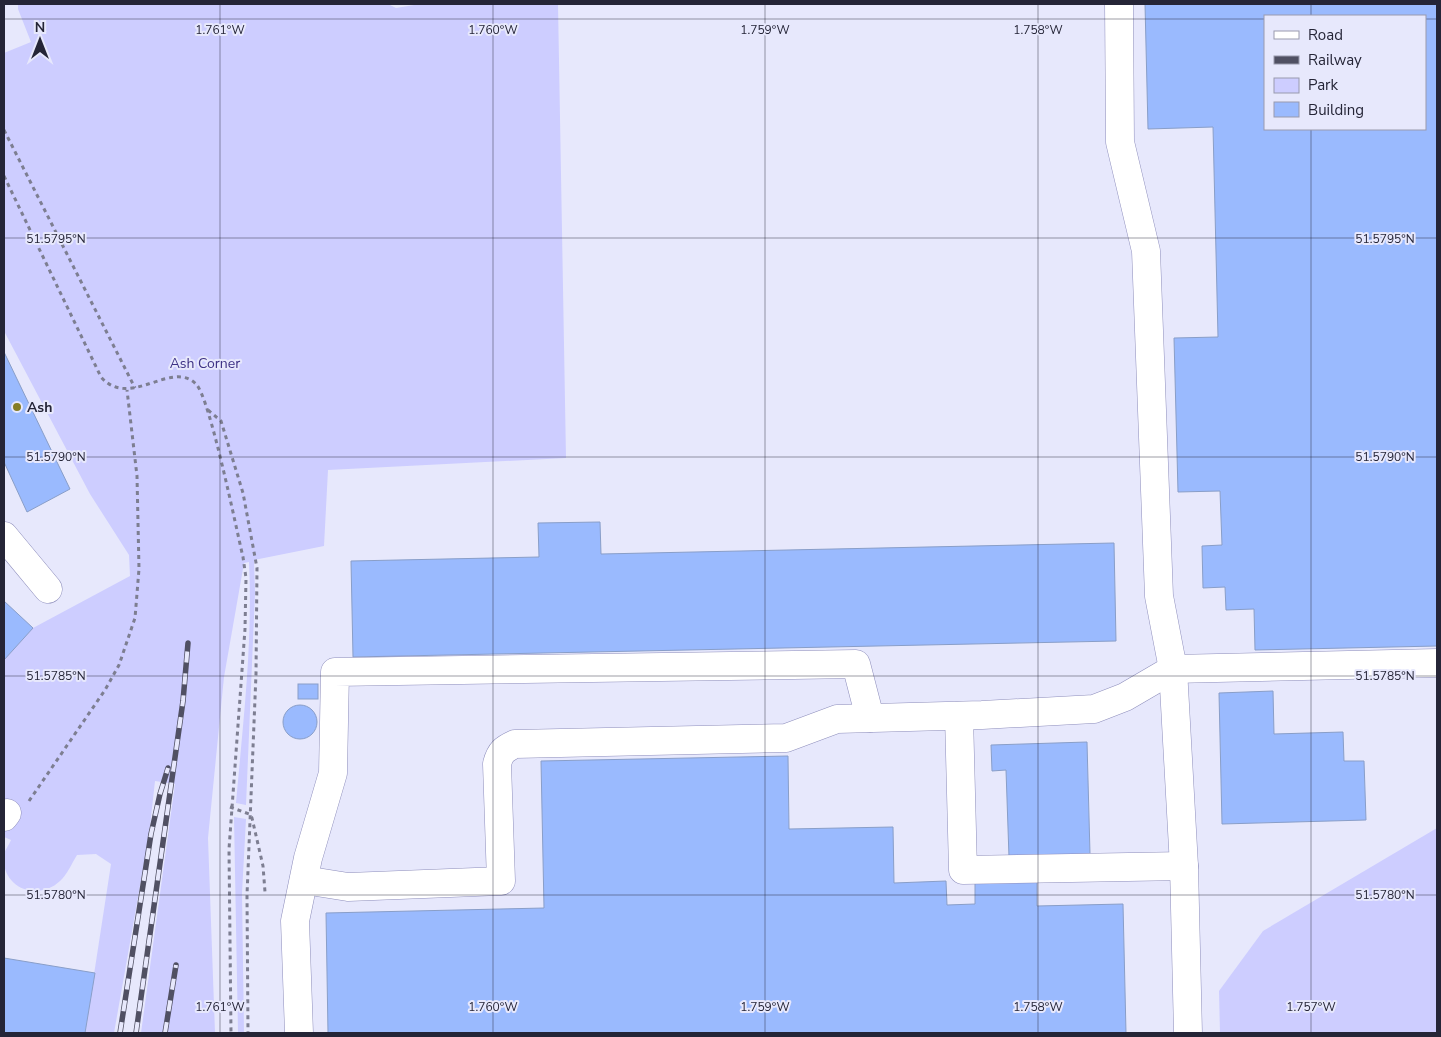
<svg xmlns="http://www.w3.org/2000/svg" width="1441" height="1037" font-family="'Nunito Sans',sans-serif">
	<rect width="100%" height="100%" fill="#e7e8fc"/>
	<g fill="#cdcdff">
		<path d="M18,4H388L396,8L420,4H558L566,458L328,470L324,546L254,560L255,593L246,805L236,803C243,723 253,642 249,562L244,563L224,677L208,838L215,1033H141L175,784L155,781L149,835L114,1033H85L111,864L96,854L77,855C72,863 67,875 60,881C38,902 0,888 4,854C5,850 9,845 11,840L4,837V660L33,628L130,576L129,555L90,494L4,331V53L31,42L18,9Z"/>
		<polygon points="234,817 246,819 242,893 244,1033 238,1033"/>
		<polygon points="1437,828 1437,1033 1220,1033 1219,991 1263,931"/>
	</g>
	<g fill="#9abafe" stroke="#899ec8" fill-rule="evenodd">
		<path d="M1145,4H1437V646L1255,650L1254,609L1226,610L1225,587L1203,588L1202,546L1222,545L1220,491L1178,492L1174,338L1218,337L1213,127L1148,129ZM1265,16H1425V129H1265Z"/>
		<polygon points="4,352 70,489 27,512 4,462"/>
		<polygon points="600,522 601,554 1114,543 1116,641 353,657 351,561 539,557 538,523"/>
		<polygon points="4,601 33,628 4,660"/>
		<rect x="298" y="684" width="20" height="15"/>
		<polygon points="1273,691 1274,734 1343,732 1344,761 1364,761 1366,820 1222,824 1219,693"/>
		<circle cx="300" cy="722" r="17"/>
		<polygon points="1087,742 1090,854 1009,857 1006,770 992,771 991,745"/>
		<polygon points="788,756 789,829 893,827 894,883 946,881 947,905 975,904 975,881 1037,880 1037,906 1123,904 1126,1033 328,1033 326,913 544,908 541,761"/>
		<polygon points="4,958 95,973 85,1033 4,1033"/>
	</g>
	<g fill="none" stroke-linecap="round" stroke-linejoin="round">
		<defs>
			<g id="minor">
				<polyline points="1119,4 1120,142 1146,251 1159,596 1173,669 1184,866 1188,1033"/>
				<polyline points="4,536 48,589"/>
				<polyline points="959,716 963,870 1184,866"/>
				<polyline points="4,817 7,813"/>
				<path d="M304,880L348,887L501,881L497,764C500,752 504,749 515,744L786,738L837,719L982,715L1094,709L1125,697L1173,669L1437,663"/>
				<polyline points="299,1033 295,921 308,858 333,773 335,672 856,664 870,718"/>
			</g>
		</defs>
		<use href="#minor" stroke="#8e8ebc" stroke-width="29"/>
		<g stroke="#7d7e91" stroke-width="3" stroke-dasharray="4 4" stroke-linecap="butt">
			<polyline points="4,130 135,388"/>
			<path d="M4,176L101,377C130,410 171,359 196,384C210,398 236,528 243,557L246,578L245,629L229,849L231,1033"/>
			<polyline points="208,410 221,421 243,493 257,568 256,674 247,895 248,1033"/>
			<polyline points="29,801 105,690 119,665 135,618 139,569 137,476 127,390"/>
			<polyline points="230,807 249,814 252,818 263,866 265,892"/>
		</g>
		<use href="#minor" stroke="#fff" stroke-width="28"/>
		<defs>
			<g id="rail">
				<polyline points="120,1033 151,834 160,794 168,768"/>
				<polyline points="136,1033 183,701 188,643"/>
				<polyline points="165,1033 176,965"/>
			</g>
		</defs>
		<use href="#rail" stroke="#505063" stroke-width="5.5"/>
		<use href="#rail" stroke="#e7e8fc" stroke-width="4" stroke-dasharray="11" stroke-linecap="butt"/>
	</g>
	<path fill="none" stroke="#252537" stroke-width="1" stroke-opacity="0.45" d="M220,4V1033M493,4V1033M765,4V1033M1038,4V1033M1311,4V16M4,19H1265M1425,19H1437M1311,129V1033M4,238H1437M4,457H1437M4,676H1437M4,895H1437"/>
	<circle fill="#857d24" stroke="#e7e8fc" stroke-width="2" cx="17" cy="407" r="5"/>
	<g text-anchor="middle" stroke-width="4" stroke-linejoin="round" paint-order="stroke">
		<g font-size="14" fill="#3d3184" stroke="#e7e8fc">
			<text x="205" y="368">Ash Corner</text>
		</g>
		<g font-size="14" font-weight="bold" fill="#252537" stroke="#e7e8fc" text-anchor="start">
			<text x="27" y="412">Ash</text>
		</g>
	</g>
	<g font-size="12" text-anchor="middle" fill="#252537" stroke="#e7e8fc" stroke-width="4" stroke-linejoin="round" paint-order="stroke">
		<text x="220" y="34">1.761°W</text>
		<text x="493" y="34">1.760°W</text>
		<text x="765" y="34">1.759°W</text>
		<text x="1038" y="34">1.758°W</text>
		<text x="56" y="243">51.5795°N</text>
		<text x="1385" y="243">51.5795°N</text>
		<text x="56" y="461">51.5790°N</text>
		<text x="1385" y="461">51.5790°N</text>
		<text x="56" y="680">51.5785°N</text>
		<text x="1385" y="680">51.5785°N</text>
		<text x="56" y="899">51.5780°N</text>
		<text x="1385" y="899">51.5780°N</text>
		<text x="220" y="1011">1.761°W</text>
		<text x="493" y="1011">1.760°W</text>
		<text x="765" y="1011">1.759°W</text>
		<text x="1038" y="1011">1.758°W</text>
		<text x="1311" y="1011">1.757°W</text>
	</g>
	<rect width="1441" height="1037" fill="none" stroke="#252537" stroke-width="10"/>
	<rect x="1264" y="15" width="162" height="115" fill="#e7e8fc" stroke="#999aad"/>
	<rect x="1274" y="31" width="25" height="8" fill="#ffffff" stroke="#999aad"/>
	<text x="1308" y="40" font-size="15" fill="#252537">Road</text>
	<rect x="1274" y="56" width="25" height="8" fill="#505063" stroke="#999aad"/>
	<text x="1308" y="65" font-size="15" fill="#252537">Railway</text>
	<rect x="1274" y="78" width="25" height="15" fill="#cdcdff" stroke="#999aad"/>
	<text x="1308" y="90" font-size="15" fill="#252537">Park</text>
	<rect x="1274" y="102" width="25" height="15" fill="#9abafe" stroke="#999aad"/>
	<text x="1308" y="115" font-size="15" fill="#252537">Building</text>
	<g transform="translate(40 40)" stroke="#e7e8fc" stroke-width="4" paint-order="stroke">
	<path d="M0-4L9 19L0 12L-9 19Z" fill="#252537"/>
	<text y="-8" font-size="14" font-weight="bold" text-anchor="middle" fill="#252537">N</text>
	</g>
</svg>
